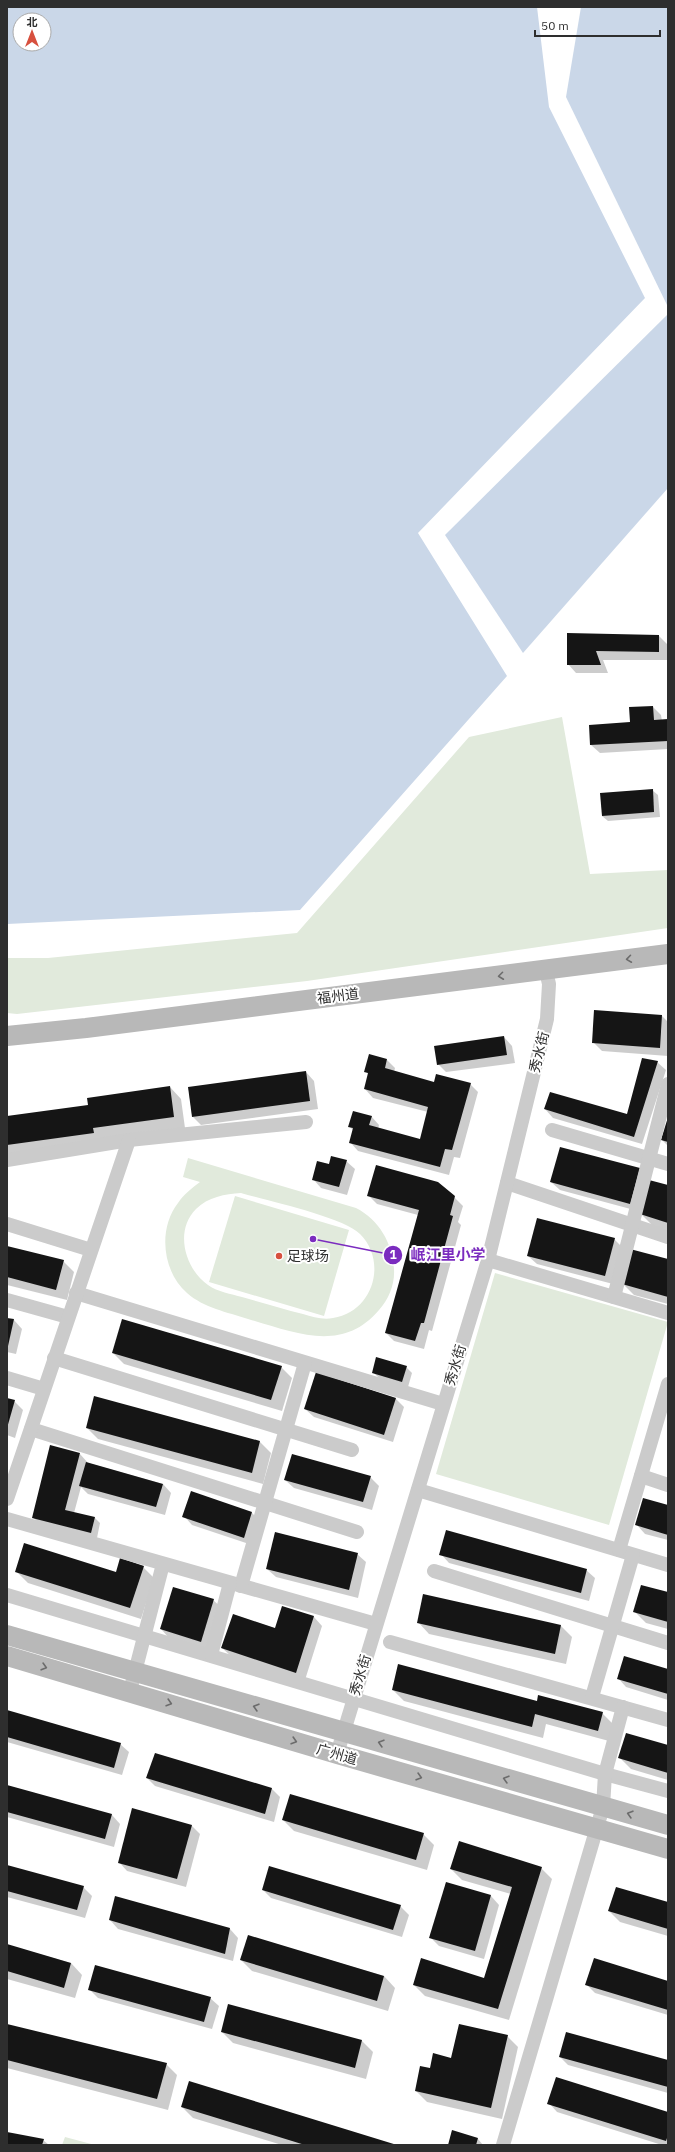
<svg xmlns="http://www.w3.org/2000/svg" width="675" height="2152" font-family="'IBM Plex Sans','Noto Sans SC',sans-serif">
	<rect width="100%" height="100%" fill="#fff"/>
	<g fill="#e1eadc" fill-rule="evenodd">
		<polygon points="562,717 590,874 668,870 668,928 307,981 17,1014 7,1013 7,958 48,958 297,933 469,737"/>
		<path d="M188,1158L356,1208C379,1220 392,1242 394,1269C395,1284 389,1299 379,1310C342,1354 294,1332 248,1319C227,1312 204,1308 187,1293C162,1271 158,1229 178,1203C184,1194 192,1188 200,1182L183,1177ZM241,1193C268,1201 343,1217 360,1234C388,1262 373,1312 333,1318C323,1320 313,1317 303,1314C283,1309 263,1303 242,1297C231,1294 218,1292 208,1285C185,1269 174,1231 196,1209C208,1197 225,1194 241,1193Z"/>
		<polygon points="235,1196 349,1230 324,1316 209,1282"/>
		<polygon points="495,1273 668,1322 609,1525 436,1474"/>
		<polygon points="65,2137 95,2145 62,2145"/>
	</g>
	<g fill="#cad7e8" fill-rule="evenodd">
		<path d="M7,7H537L549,107L645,298L418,533L507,676L300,910L7,924ZM20,20H44V44H20Z"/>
		<polygon points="581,7 668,7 668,307 566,97"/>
		<polygon points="668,314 668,488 523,653 445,535"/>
	</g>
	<g fill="#0003">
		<polygon points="568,634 659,636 667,644 667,660 603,660 608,673 576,673 568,664"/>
		<polygon points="653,707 661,715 662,721 668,720 668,749 600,753 591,745 590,726 631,723"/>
		<polygon points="652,790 658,795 660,817 608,821 602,816"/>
		<polygon points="595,1011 662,1016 668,1022 668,1056 602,1051 593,1042"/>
		<polygon points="504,1037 512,1046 515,1063 446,1072 438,1064"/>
		<polygon points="387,1060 395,1068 394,1072 435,1083 470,1084 478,1092 460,1158 454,1157 449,1175 358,1151 350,1142 353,1130 349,1126 371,1116 379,1125 378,1129 420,1140 428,1112 373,1098 365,1089 369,1075 366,1071"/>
		<polygon points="657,1062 666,1070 642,1144 553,1118 545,1109 627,1115"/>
		<polygon points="306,1072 314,1081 318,1109 201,1125 193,1117"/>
		<polygon points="170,1087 181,1099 185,1128 7,1157 7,1117 89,1106"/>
		<polygon points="668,1119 668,1146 662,1140"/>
		<polygon points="346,1161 355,1169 347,1195 321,1188 313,1179 329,1166"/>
		<polygon points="639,1169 638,1211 560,1190 551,1182"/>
		<polygon points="668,1186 668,1230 652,1225 641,1214"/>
		<polygon points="369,1196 454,1197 463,1206 458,1222 461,1225 432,1331 429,1330 424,1349 394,1341 386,1333 418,1215 377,1204"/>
		<polygon points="614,1239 623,1248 613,1284 537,1264 528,1256"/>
		<polygon points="7,1247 63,1261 74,1272 67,1300 7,1285"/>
		<polygon points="668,1260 668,1304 634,1295 623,1284"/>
		<polygon points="7,1319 14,1320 22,1329 16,1354 7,1352"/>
		<polygon points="113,1353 281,1367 292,1378 282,1411 124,1364"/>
		<polygon points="406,1367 412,1373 408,1387 379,1378 373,1372"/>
		<polygon points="95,1398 260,1442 271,1453 263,1484 98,1439 87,1428"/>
		<polygon points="7,1399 14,1401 23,1410 15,1438 7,1435"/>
		<polygon points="396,1399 404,1407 393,1442 314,1417 305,1409"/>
		<polygon points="80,1454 88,1463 163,1484 171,1493 165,1515 88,1494 81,1487 74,1513 95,1518 100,1523 97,1538 41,1526 33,1517"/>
		<polygon points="370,1477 379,1486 372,1510 294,1488 285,1480"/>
		<polygon points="192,1492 252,1513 260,1521 252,1545 192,1525 184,1516"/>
		<polygon points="668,1506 668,1540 645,1534 637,1525"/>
		<polygon points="357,1554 366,1562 358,1598 276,1577 267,1569"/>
		<polygon points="441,1554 586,1570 595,1578 589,1601 449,1563"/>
		<polygon points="143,1567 154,1578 141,1619 28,1583 16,1571 116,1574"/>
		<polygon points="668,1594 668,1629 646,1623 635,1612"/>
		<polygon points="213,1600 222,1608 209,1649 169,1638 161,1629"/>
		<polygon points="283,1607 314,1617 322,1626 305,1680 231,1656 222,1648 276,1629"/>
		<polygon points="418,1622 561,1626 572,1637 566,1664 429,1634"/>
		<polygon points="668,1670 668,1700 626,1687 618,1678"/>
		<polygon points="393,1690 537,1702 602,1713 613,1724 609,1741 546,1724 543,1738 404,1701"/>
		<polygon points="7,1711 120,1744 129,1752 122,1775 7,1742"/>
		<polygon points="668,1746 668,1780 631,1769 620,1758"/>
		<polygon points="147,1778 272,1789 280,1797 274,1822 155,1786"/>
		<polygon points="7,1786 112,1815 120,1824 114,1847 7,1817"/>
		<polygon points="133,1810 192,1826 200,1834 186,1887 127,1871 119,1862"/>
		<polygon points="283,1820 423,1834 434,1845 427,1870 294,1831"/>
		<polygon points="7,1866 83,1887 92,1896 85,1918 7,1897"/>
		<polygon points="541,1868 552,1879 509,2020 425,1996 414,1985 485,1979 511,1894 462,1880 451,1869"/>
		<polygon points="446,1884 491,1896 499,1905 484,1959 439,1946 431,1938"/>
		<polygon points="263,1890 400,1906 409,1915 402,1937 271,1898"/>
		<polygon points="116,1897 230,1929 238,1938 233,1961 118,1929 110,1920"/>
		<polygon points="668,1903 668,1936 620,1922 609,1911"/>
		<polygon points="248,1936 384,1976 395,1988 388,2011 252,1971 241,1960"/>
		<polygon points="7,1945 71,1963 82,1975 75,1998 7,1979"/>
		<polygon points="668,1982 668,2015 595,1993 586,1984"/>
		<polygon points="89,1989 210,1998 219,2006 212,2029 98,1998"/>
		<polygon points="229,2005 362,2041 373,2052 366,2079 233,2043 222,2032"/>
		<polygon points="7,2025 166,2064 177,2075 168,2110 7,2068"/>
		<polygon points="507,2036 518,2047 502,2119 427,2102 416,2091 430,2070"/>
		<polygon points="560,2057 668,2061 668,2093 568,2065"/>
		<polygon points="549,2103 668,2113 668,2145 662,2145 557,2112"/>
		<polygon points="182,2107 395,2145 282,2145 193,2118"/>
		<polygon points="7,2133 43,2140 49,2145 7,2145"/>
		<polygon points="478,2139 483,2145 449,2145"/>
	</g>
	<g fill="#151515">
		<polygon points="567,633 659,635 659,652 596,651 601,665 567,665"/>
		<polygon points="653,706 654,720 668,719 668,741 590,745 589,725 630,722 629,707"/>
		<polygon points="653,789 654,812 602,816 600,793"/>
		<polygon points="594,1010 662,1015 660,1048 592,1043"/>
		<polygon points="504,1036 507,1055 437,1065 434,1046"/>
		<polygon points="369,1054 387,1059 385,1068 434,1082 436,1074 471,1083 452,1150 445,1149 440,1167 349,1143 353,1128 348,1127 353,1111 372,1116 369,1125 420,1139 428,1107 364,1089 368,1073 364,1072"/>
		<polygon points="642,1058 658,1061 634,1137 544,1109 550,1092 627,1114"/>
		<polygon points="306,1071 310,1101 192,1117 188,1087"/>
		<polygon points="170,1086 174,1117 93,1128 94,1133 7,1145 7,1116 88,1105 87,1098"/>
		<polygon points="668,1117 668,1142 661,1140"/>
		<polygon points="560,1147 640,1168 630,1204 550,1182"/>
		<polygon points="331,1156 347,1160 339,1187 312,1180 317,1161 329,1164"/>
		<polygon points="376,1165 438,1182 455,1196 450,1215 453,1216 424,1323 421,1323 415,1341 385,1333 419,1210 367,1196"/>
		<polygon points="649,1180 668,1185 668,1223 640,1214"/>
		<polygon points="537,1218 615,1238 605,1276 527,1256"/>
		<polygon points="7,1246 64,1260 56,1290 7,1277"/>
		<polygon points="630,1249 668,1259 668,1297 622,1284"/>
		<polygon points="7,1318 14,1319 8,1346 7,1346"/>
		<polygon points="122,1319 282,1366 271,1400 112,1353"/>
		<polygon points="376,1357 407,1366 402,1382 372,1373"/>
		<polygon points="316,1372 396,1398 384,1435 304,1409"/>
		<polygon points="94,1396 260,1441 252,1473 86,1428"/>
		<polygon points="7,1398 15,1400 7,1428"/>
		<polygon points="50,1445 80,1453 65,1510 95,1517 91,1533 32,1518"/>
		<polygon points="292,1454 371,1476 363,1502 284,1480"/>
		<polygon points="86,1462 163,1484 156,1507 79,1486"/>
		<polygon points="191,1491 252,1512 244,1538 182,1517"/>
		<polygon points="643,1498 668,1505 668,1535 635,1525"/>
		<polygon points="446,1530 587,1569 581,1593 439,1555"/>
		<polygon points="275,1532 358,1553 349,1590 266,1569"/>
		<polygon points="24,1543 116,1572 120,1558 144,1566 130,1608 15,1572"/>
		<polygon points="641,1585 668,1592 668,1622 633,1612"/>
		<polygon points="173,1587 214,1599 201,1642 160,1629"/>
		<polygon points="423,1594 561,1625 555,1654 417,1623"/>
		<polygon points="282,1606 314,1616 296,1673 221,1648 233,1614 275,1628"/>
		<polygon points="624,1656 668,1669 668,1694 617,1679"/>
		<polygon points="398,1664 537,1701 538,1695 603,1712 598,1731 535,1714 532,1727 392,1690"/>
		<polygon points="7,1710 121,1743 114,1768 7,1737"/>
		<polygon points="626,1733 668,1745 668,1773 618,1758"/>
		<polygon points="155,1753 272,1788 265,1814 146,1778"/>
		<polygon points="7,1785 112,1814 105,1839 7,1812"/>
		<polygon points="290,1794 424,1833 416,1860 282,1820"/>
		<polygon points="132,1808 192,1825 177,1879 118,1863"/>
		<polygon points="459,1841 542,1867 498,2009 413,1985 421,1958 484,1978 512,1887 450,1869"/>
		<polygon points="7,1865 84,1886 77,1910 7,1891"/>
		<polygon points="269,1866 401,1905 393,1930 262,1890"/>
		<polygon points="446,1882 491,1895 475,1951 429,1938"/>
		<polygon points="616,1887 668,1902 668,1929 608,1911"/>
		<polygon points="115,1896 230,1928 225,1954 109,1920"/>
		<polygon points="248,1935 384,1976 377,2001 240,1960"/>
		<polygon points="7,1944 71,1963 64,1988 7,1971"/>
		<polygon points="594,1958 668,1981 668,2010 585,1985"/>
		<polygon points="95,1965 211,1997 204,2022 88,1990"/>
		<polygon points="228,2004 362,2040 355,2068 221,2032"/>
		<polygon points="7,2024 167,2063 157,2099 7,2060"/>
		<polygon points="459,2024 508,2035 491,2108 415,2091 420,2066 430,2068 433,2053 451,2058"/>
		<polygon points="566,2032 668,2060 668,2087 559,2057"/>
		<polygon points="556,2077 668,2112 668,2135 666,2141 547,2104"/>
		<polygon points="189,2081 397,2145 305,2145 181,2107"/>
		<polygon points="452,2130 478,2138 476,2145 448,2145"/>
		<polygon points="7,2132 44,2139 42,2145 7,2145"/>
	</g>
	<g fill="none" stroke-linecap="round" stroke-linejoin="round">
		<g stroke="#cbcbcb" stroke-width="14">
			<polyline points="552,1130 668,1164"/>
			<polyline points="7,1160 129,1140 306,1122"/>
			<polyline points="507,1183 668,1237"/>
			<polyline points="7,1224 91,1250"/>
			<polyline points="488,1260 668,1313"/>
			<polyline points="76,1293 443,1404"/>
			<polyline points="614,1297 668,1084"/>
			<polyline points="7,1300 68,1317"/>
			<polyline points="54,1358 352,1450"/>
			<polyline points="7,1378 44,1389"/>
			<polyline points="31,1429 357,1532"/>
			<polyline points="641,1476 668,1485"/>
			<polyline points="418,1490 668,1565"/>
			<polyline points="7,1499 129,1140"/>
			<polyline points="7,1519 376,1624"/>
			<polyline points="619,1550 668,1384"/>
			<polyline points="434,1571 668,1643"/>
			<polyline points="241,1586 305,1363"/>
			<polyline points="7,1595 605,1774 668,1791"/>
			<polyline points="390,1642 668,1720"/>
			<polyline points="211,1655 230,1583"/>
			<polyline points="130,1691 163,1564"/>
			<polyline points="592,1697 633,1555"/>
			<polyline points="337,1754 488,1260 547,1019 549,984 546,971"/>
			<polyline points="503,2145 603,1807 605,1774 623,1707"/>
		</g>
		<g stroke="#b8b8b8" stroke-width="20">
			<polyline points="7,1036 86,1028 668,954"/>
			<polyline points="7,1635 668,1825"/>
			<polyline points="7,1656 337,1754 668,1849"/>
		</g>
	</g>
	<defs><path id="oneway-chevron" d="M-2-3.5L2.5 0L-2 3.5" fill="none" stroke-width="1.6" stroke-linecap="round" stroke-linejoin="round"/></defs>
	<g stroke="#6c6c6c">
		<use href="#oneway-chevron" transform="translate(629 959) rotate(172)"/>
		<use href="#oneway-chevron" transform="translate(501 976) rotate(173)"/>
		<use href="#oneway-chevron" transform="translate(44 1667) rotate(16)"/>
		<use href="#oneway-chevron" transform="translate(169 1703) rotate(17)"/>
		<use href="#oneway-chevron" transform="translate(256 1707) rotate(-164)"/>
		<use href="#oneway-chevron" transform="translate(294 1741) rotate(17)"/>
		<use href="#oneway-chevron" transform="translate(381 1743) rotate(-164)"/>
		<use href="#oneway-chevron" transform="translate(419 1777) rotate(16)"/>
		<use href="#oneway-chevron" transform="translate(506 1779) rotate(-164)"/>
		<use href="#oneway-chevron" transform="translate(630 1814) rotate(-164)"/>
	</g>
	<circle fill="#d7503e" stroke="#fff" stroke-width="1.5" cx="279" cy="1256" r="4"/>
	<g text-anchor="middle" stroke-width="4" stroke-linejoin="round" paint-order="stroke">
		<g font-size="14" fill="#2e2e2e" stroke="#fff">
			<text transform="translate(338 996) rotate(-7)" y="5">福州道</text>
			<text transform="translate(539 1052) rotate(-76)" y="5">秀水街</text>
			<text transform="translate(455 1365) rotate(-73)" y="5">秀水街</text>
			<text transform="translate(360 1675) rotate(-73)" y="5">秀水街</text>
			<text transform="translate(337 1754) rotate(16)" y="5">广州道</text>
		</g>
		<g font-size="14" fill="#2e2e2e" stroke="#fff" text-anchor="start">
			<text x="287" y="1261">足球场</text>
		</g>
	</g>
	<path fill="none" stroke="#7b2cbf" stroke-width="1.5" d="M313 1239L393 1255"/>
	<g fill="#7b2cbf" stroke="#fff" stroke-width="1.5">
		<circle cx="313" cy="1239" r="4"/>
		<circle cx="393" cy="1255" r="10"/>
	</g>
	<g font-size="12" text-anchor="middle" font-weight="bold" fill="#fff">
		<text x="393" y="1259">1</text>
	</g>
	<g font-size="15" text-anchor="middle" font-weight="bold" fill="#7b2cbf" stroke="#fff" stroke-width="4" stroke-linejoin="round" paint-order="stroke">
		<text x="448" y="1260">岷江里小学</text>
	</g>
	<rect width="675" height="2152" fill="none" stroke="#2e2e2e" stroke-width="16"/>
	<g transform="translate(32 32)"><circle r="19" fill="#ffffff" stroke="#ababab"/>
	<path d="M0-3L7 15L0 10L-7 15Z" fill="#d7503e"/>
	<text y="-6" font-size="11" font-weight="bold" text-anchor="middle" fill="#2e2e2e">北</text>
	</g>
	<path d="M535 30v6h125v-6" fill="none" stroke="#2e2e2e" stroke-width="2"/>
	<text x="541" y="30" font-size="12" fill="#2e2e2e" stroke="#ffffff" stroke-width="3" paint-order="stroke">50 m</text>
</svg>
